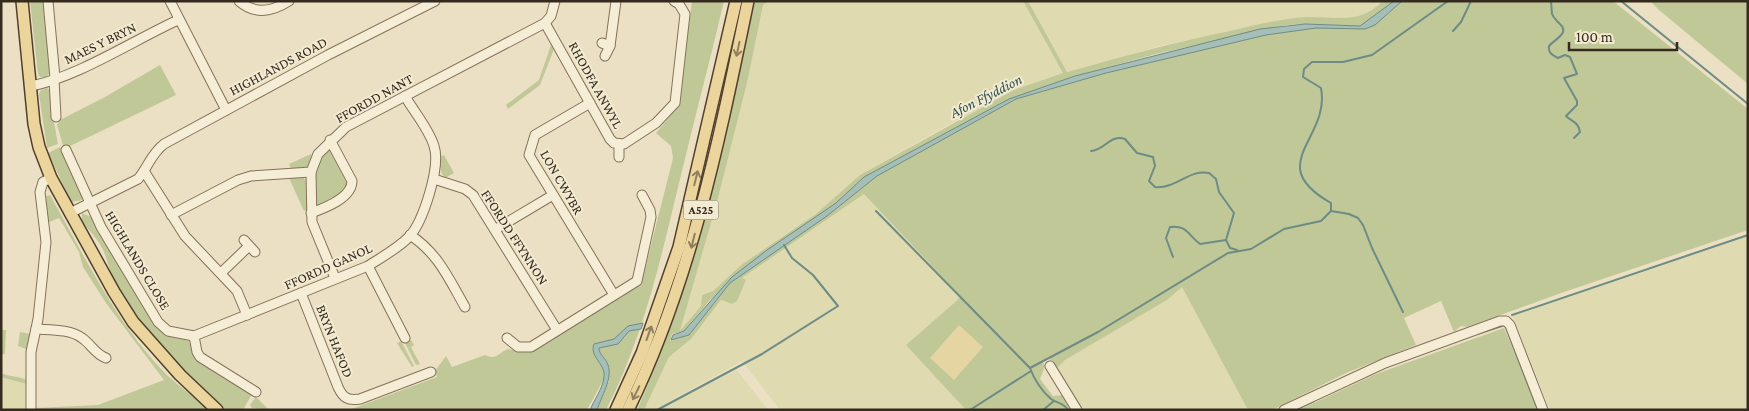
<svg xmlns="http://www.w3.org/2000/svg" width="1749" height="411" font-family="'Crimson Pro',serif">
	<rect width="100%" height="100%" fill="#ebe0c3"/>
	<g fill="#e0dab1">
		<polygon points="769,1 1023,1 1063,73 1039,81 946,126 860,175 816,214 741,265 713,291 702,295 701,306 680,332 717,202 747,83 763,5"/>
		<polygon points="1028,1 1383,1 1374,10 1357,18 1310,17 1282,20 1160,46 1067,72"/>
		<polygon points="864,194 961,297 966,410 780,410 742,361 654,410 644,410 669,357 691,339 721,300 732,304 737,301 746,280 741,279"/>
		<polygon points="1748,234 1748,410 1550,410 1512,315"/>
		<polygon points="1182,286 1248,410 1080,410 1056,369 1065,360 1167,300"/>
		<polygon points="737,370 768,410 658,410 710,383"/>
		<polygon points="1,373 27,384 28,410 1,410"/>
	</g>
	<g fill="#c1c898">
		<polygon points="30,1 45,1 50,73 45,78 40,77 38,74"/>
		<path d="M692,1H724C711,57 696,112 683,167C662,252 646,332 606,410H597L600,396L609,381L605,377L587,410H349L437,377L435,371L446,356L452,367L485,355C497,361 499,352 508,349L524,352L533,350L641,285L673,158L671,146L656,133L678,107Z"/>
		<path d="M755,1H769L763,5L747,83L717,202L680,331L701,306L702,295L713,291L741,265L816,214L860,175L1014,90L1063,73L1023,1H1028L1067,72C1121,57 1175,42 1230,31C1256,25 1282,18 1309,17C1339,16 1359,25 1383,1H1394L1360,26L1305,24L1286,25L1156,54L1075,76L1009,99L864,177L836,203L767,250L710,300L684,331L672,334L670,341L689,335L730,283L827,216L877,176L1016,99L1106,73L1266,35L1316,28L1365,29L1388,14L1402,1H1613L1748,109V230L1564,292L1467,327L1461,326L1454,332L1441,301L1404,318L1416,345L1346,373L1272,410H1248L1182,287L1167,300L1065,360L1056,369L1049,358L1042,361L1045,366L1040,379L1053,396L1064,395L1075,410H966L906,345L961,297L864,194L742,278L746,280L737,301L732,304L721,300L691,339L669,357L644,410H637C696,277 725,142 755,1Z"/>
		<polygon points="1650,1 1748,1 1748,84 1659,10"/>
		<polygon points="551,45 554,49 540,85 508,109 506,105 539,80"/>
		<polygon points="160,65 176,95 64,149 57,125 60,120 105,97"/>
		<polygon points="47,88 52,92 54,122 58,144 47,148 39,94 41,90"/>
		<polygon points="60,147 82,196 82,200 72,202 69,197 48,153"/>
		<polygon points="331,148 349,180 345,191 317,206 314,176 321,154"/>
		<path d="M311,154L313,158C307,169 304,170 292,172L289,164Z"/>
		<polygon points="444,155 454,173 445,178 441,172 439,157"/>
		<polygon points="303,177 307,182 308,210 304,211 289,178"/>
		<path d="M50,195C85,257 117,325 168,376C181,388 196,398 209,410H35V408L98,405L164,380L106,303L83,267L79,252L59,218L47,223L43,197Z"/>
		<path d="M82,213L91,217L166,333L189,341L198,360L203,365L252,394L243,410H223C183,373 147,334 118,288C110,276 109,264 104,252C99,240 89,231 82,221Z"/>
		<polygon points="1504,328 1540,410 1299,410 1376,374"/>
		<polygon points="1,330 6,330 5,354 1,354"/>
		<polygon points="20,332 31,334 26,349 18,346"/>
		<polygon points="411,340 414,345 411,347 420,364 416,365 405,343"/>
		<polygon points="401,341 414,366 412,367 397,343"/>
		<path d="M1,373C10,377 19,376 27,380V384L1,377Z"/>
		<polygon points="256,397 269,410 252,408 250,405"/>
	</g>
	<polygon fill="#e5d5a2" points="959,325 983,347 954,380 930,358"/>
	<g fill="#a5beb7" stroke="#6d8c85">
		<polygon points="1394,1 1402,1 1375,25 1365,29 1316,28 1266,35 1106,73 1016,99 877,176 827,216 730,283 689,335 671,340 673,335 684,331 732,277 767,250 836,203 864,177 1009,99 1075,76 1260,29 1305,24 1360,26"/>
		<path d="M643,323L641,329L629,331L618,344L599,348C599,355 606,358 608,365C613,378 601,397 597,410H590C594,400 603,388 604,377C606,364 589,357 594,344L614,339L628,326Z"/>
	</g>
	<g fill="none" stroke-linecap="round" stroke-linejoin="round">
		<g stroke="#6d8c85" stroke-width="2">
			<path d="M1551,1L1552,14C1554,19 1556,20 1560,24C1570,33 1555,39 1549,46C1548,53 1552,55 1558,58L1565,55L1570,57L1577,74L1564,78L1577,101V105L1566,116C1572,122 1578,121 1580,132L1574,138"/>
			<polyline points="1621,1 1748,104"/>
			<polyline points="1453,31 1461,22 1471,1"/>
			<path d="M1091,151C1105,150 1110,134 1125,139L1137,153L1153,157L1155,166L1149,181L1155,187C1176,189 1189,169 1209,173L1216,179L1219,192L1234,213L1226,240"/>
			<path d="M876,211L1030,368C1034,379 1042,391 1051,399C1058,404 1063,402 1068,410"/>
			<polyline points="1331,211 1349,214 1358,218 1363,225 1372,248 1403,312"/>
			<path d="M1173,257L1166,238L1170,227C1187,225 1188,235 1200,244L1226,240L1230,248L1237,250"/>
			<polyline points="1512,315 1748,235"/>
			<polyline points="1477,334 1505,325 1538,410"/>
			<path d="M1030,368L1098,332L1228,253L1251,249L1284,229L1321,221L1331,211V203C1262,164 1331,139 1321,88L1303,77L1304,69L1312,62H1343L1372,55L1448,1"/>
			<polyline points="657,410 762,354 838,306 813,275 792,258 784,245"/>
			<polyline points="970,410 1031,371"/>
			<polyline points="1043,410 1054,401"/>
			<polyline points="1295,410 1314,401"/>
		</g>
		<defs>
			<g id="minor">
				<polyline points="48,1 55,78"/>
				<polyline points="170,1 226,110"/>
				<path d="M239,1C255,15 272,12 289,1"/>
				<polyline points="545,23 610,139 614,143 624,144 656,123 675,103 685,14 679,4 674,1"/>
				<polyline points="602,43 610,46 616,1"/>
				<polyline points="605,56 610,46"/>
				<polyline points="54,79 56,117"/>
				<path d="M31,86C78,77 134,40 178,20"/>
				<polyline points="590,103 535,135 529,155 614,295"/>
				<polyline points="619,144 619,157"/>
				<polyline points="66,150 101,227 158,322 168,331 194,336 197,352 200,357 256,392"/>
				<polyline points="144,171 185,236 237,291 247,315"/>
				<polyline points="311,172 312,222 335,278"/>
				<polyline points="434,179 465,189 473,195 557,330"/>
				<path d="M70,213L138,179C148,167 151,154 164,144L328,55L435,1"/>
				<path d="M311,213C325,208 352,198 352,181L330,140"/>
				<polyline points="171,215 238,180 251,176 311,172 318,154 346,127 545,23 551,16 555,1"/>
				<polyline points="496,229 553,195"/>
				<path d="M410,235C438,253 449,279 465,307"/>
				<polyline points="244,240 255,252"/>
				<polyline points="368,266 405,338"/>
				<polyline points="221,273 249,246"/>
				<path d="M301,293L338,387C343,398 348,401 360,399L431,372"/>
				<path d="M36,329C51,330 70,329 82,338C92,345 95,354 106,358"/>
				<path d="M194,336L368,266C382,257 397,249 409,237C423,222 441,167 434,146C429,129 414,112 405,96"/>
				<polyline points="507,338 518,347 531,347 637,281 651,217 650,210 642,195"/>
				<polyline points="1050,366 1077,410"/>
				<polyline points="31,410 31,352 38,319 46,242 40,192 43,182 51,178"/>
				<polyline points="1284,410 1385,363 1500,321 1506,321 1510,325 1543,410"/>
			</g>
			<g id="major">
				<polyline points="22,1 34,124 39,147 51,178 114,292 133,322 180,375 217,410"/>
				<polyline points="616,410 642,353 679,247 736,1"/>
				<path d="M628,410C691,281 719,141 748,1"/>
			</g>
		</defs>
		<use href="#minor" stroke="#84725b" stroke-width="11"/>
		<use href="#major" stroke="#52402f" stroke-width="14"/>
		<use href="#minor" stroke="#f6edd6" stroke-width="9"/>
		<use href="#major" stroke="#ecd59d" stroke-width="11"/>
	</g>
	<defs><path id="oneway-shaft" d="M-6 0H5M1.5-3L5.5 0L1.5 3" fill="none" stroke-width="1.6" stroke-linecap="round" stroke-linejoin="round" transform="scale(1.25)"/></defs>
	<g stroke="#90805e">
		<use href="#oneway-shaft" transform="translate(738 49) rotate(102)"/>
		<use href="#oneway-shaft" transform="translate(696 178) rotate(-76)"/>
		<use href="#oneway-shaft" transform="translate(693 241) rotate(104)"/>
		<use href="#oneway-shaft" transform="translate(649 333) rotate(-70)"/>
		<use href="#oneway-shaft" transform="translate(636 393) rotate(116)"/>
	</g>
	<g text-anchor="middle" stroke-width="4" stroke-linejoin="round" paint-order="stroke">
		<rect fill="#f3ead2" stroke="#6e6454" stroke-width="1" x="683.5" y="200.5" width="35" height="19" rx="4"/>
		<g font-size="12" font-weight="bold" fill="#352a1e">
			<text x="701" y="214">A525</text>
		</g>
		<g font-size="14" fill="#352a1e" stroke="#f3ead2">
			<text transform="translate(100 43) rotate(-26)" y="5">MAES Y BRYN</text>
			<text transform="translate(278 66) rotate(-28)" y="5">HIGHLANDS ROAD</text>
			<text transform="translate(596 85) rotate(61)" y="5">RHODFA ANWYL</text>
			<text transform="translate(374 98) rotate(-29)" y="5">FFORDD NANT</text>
			<text transform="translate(562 182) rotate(60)" y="5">LON CWYBR</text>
			<text transform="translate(515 237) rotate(57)" y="5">FFORDD FFYNNON</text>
			<text transform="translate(138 260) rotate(59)" y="5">HIGHLANDS CLOSE</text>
			<text transform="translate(328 266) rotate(-24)" y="5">FFORDD GANOL</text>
			<text transform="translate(335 341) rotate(68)" y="5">BRYN HAFOD</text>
		</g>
		<g font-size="15" font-style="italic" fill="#2f5452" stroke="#f3ead2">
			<text transform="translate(986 96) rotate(-27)" y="5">Afon Ffyddion</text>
		</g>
	</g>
	<rect width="1749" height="411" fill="none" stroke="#352a1e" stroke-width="5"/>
	<path d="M1569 42v8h108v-8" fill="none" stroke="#352a1e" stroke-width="2.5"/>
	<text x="1576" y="42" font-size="15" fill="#352a1e" stroke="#f3ead2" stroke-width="4" paint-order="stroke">100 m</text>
</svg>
